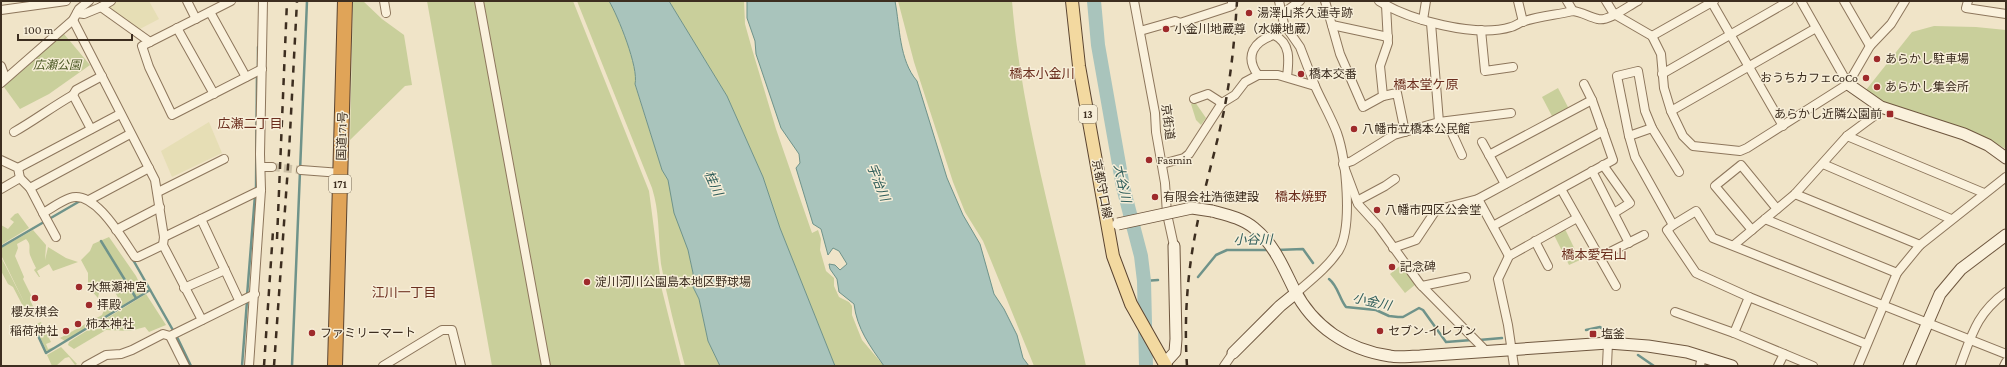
<svg xmlns="http://www.w3.org/2000/svg" width="2007" height="367" font-family="'Crimson Pro','Noto Sans JP',serif">
	<rect width="100%" height="100%" fill="#f0e4c8"/>
	<g fill="#e6deb5">
		<polygon points="117,1 149,1 159,19 138,30 106,7"/>
		<polygon points="209,122 222,153 172,177 161,151"/>
	</g>
	<g fill="#c9cf9b">
		<polygon points="353,1 363,1 382,19 404,35 412,85 405,86 350,140"/>
		<polygon points="427,1 573,1 649,191 662,290 681,366 492,366"/>
		<path d="M577,1H609C618,16 639,68 635,85L662,170L668,180L688,250L693,273V287L699,299L708,341L720,366H685C676,332 667,298 661,264C658,238 660,213 652,188Z"/>
		<polygon points="669,1 744,1 745,24 752,49 776,129 812,233 818,230 821,239 820,250 826,271 834,278 834,286 839,297 849,302 852,306 852,315 862,340 884,366 835,366 780,228 763,177 727,96"/>
		<path d="M898,1H1012C1022,123 1060,246 1086,366H1034L983,241L965,212L953,182L914,62Z"/>
		<polygon points="1934,26 1976,27 2006,30 2006,149 1990,140 1884,104 1866,90 1912,32"/>
		<polygon points="64,34 90,65 49,94 20,109 4,87 12,78"/>
		<polygon points="1558,88 1569,109 1553,118 1542,97"/>
		<polygon points="1195,102 1206,118 1201,125 1196,120 1191,104"/>
		<polygon points="18,213 29,228 1,245 1,225 8,229 14,222 10,219 15,214"/>
		<polygon points="1565,229 1580,260 1569,265 1554,235"/>
		<path d="M33,230L46,245L45,260L48,247L66,258L78,262L53,271L49,264L37,271L40,277H39L34,270L36,268C34,264 32,260 30,255C28,249 32,245 26,239L17,244L18,248L15,256L24,277L23,279L31,295L30,300L35,310L27,314L13,287L8,284L1,271V257L25,304L1,255V248Z"/>
		<polygon points="109,237 136,276 144,292 65,341 60,338 102,315 104,310 120,301 112,287 99,293 98,298 88,287 88,273 81,260 90,251 93,244"/>
		<polygon points="1401,265 1416,284 1405,293 1390,274"/>
		<polygon points="146,294 166,325 149,332 145,327 130,331 106,330 74,349 68,345 69,342 75,338"/>
		<polygon points="41,322 51,342 46,344 48,349 54,347 47,352 34,325"/>
		<polygon points="61,347 77,364 75,365 69,357 65,358 56,366 52,366 47,355"/>
	</g>
	<g fill="#a9c4bc" stroke="#6f938a">
		<path d="M609,1H669L727,96L763,177L780,228L835,366H720L708,341L699,299L693,287V273L688,250L674,213L668,180L662,170L635,84C639,68 618,16 609,1Z"/>
		<path d="M747,1H895C900,27 899,60 917,81L947,178L963,215L980,244L994,294L1004,309L1017,335L1023,358L1029,366H884C870,346 857,329 854,304L839,292L837,279L830,269L829,264L835,265L840,270L847,264L839,251L833,248L828,255L821,229L813,224L796,168L800,163L799,154L781,128L756,54L755,41L747,18Z"/>
	</g>
	<g fill="none" stroke-linecap="round" stroke-linejoin="round">
		<g stroke="#6f938a" stroke-width="2.5">
			<polyline points="258,68 258,47"/>
			<polyline points="256,190 257,73"/>
			<polyline points="101,241 136,298"/>
			<polyline points="1,247 80,201"/>
			<polyline points="1277,250 1303,249 1313,263"/>
			<polyline points="132,258 178,339 191,366"/>
			<polyline points="1198,277 1216,255 1227,250 1270,250"/>
			<path d="M1329,279C1338,286 1339,298 1346,307L1376,310L1389,316L1398,317H1403L1419,308L1423,310L1446,342L1472,340"/>
			<polyline points="1144,281 1158,280"/>
			<polyline points="247,296 255,195"/>
			<polyline points="34,327 46,353 150,290"/>
			<polyline points="1586,330 1600,327 1608,333"/>
			<polyline points="1479,340 1502,338"/>
			<polyline points="1638,355 1654,366"/>
			<polyline points="242,366 247,301"/>
			<polyline points="292,366 307,1"/>
		</g>
		<polyline stroke="#a9c4bc" stroke-width="14" points="1094,1 1098,45 1123,187 1141,256 1144,281 1146,366"/>
		<polyline stroke="#ccc0a6" stroke-width="8" stroke-dasharray="8 4" stroke-linecap="butt" points="272,167 301,170"/>
		<defs>
			<g id="street">
				<polyline points="187,1 196,19"/>
				<polyline points="231,1 142,46 149,67 172,115 262,69"/>
				<polyline points="384,1 386,13"/>
				<polyline points="479,1 546,366"/>
				<polyline points="1134,1 1155,113 1156,132 1165,183 1167,214 1174,246"/>
				<polyline points="1279,1 1284,24 1300,47 1315,86"/>
				<polyline points="1325,1 1340,54 1363,107 1383,96 1380,66 1388,43 1386,5"/>
				<path d="M1379,1C1409,20 1476,38 1511,27C1515,26 1519,23 1522,22C1538,16 1557,15 1573,11C1582,12 1589,17 1598,19C1608,22 1628,6 1638,1"/>
				<polyline points="1518,1 1523,22"/>
				<polyline points="1567,1 1573,11"/>
				<polyline points="1606,1 1614,14 1652,36 1661,54 1664,88 1671,111 1683,136 1693,146 1740,151 1747,148 1848,84 1870,46 1891,24 1905,1"/>
				<polyline points="1711,1 1783,126"/>
				<polyline points="1801,1 1848,84"/>
				<polyline points="1844,1 1870,46"/>
				<polyline points="1968,1 1966,8 2006,14"/>
				<polyline points="101,7 111,1"/>
				<polyline points="1,10 66,1"/>
				<polyline points="210,12 246,77"/>
				<polyline points="77,13 84,14 101,7 150,42"/>
				<polyline points="1282,14 1300,1"/>
				<polyline points="73,20 155,180 164,237 163,245 202,320"/>
				<polyline points="1423,20 1426,1"/>
				<polyline points="1431,23 1439,122 1394,135 1352,161 1343,164 1358,204 1378,226 1420,284 1485,350"/>
				<polyline points="1332,25 1388,37"/>
				<polyline points="177,28 214,94"/>
				<polyline points="1481,30 1485,71 1513,67"/>
				<polyline points="1140,31 1175,21 1180,23 1232,6 1232,1"/>
				<polyline points="1652,36 1714,1"/>
				<polyline points="1,66 5,77"/>
				<polyline points="1662,74 1789,1"/>
				<path d="M1287,77C1289,60 1291,43 1274,35C1254,41 1244,56 1258,75H1278L1315,86C1322,102 1331,117 1337,133C1346,159 1353,226 1339,250C1328,267 1311,280 1296,293"/>
				<polyline points="1,83 73,20 79,9 89,1"/>
				<polyline points="1383,96 1397,93 1405,132"/>
				<polyline points="1194,99 1208,94 1222,103"/>
				<polyline points="1671,111 1816,28"/>
				<polyline points="1439,122 1511,113"/>
				<polyline points="1447,122 1462,155"/>
				<polyline points="91,129 73,95 76,90 102,76"/>
				<path d="M14,132C35,120 52,107 73,95"/>
				<polyline points="1629,136 1652,128"/>
				<polyline points="1847,136 1984,193"/>
				<polyline points="1482,142 1505,184"/>
				<polyline points="1489,155 1592,100"/>
				<path d="M1,160L18,168L20,178L30,188L43,213C52,208 61,201 70,198C95,189 123,240 135,257H138L163,245"/>
				<polyline points="1162,164 1184,158 1189,154 1222,103 1235,95 1245,82 1258,75"/>
				<polyline points="1823,164 1951,219"/>
				<polyline points="1603,165 1630,203 1614,213"/>
				<polyline points="261,167 272,167"/>
				<polyline points="18,168 120,114"/>
				<polyline points="301,170 341,173"/>
				<polyline points="1592,171 1629,243"/>
				<polyline points="30,188 130,134"/>
				<polyline points="1,189 20,178"/>
				<polyline points="1561,189 1616,286"/>
				<polyline points="158,192 224,159"/>
				<polyline points="1795,194 1920,245"/>
				<polyline points="1478,199 1509,256"/>
				<polyline points="89,200 149,168"/>
				<polyline points="1357,201 1385,186 1395,179"/>
				<polyline points="43,213 56,237"/>
				<polyline points="201,219 239,300"/>
				<polyline points="1765,219 1897,273"/>
				<polyline points="1673,225 1635,157 1629,136 1617,76 1638,71 1645,111 1652,128 1679,172"/>
				<polyline points="1493,226 1613,160 1592,100 1584,84"/>
				<polyline points="116,230 160,207"/>
				<polyline points="1752,230 1715,186 1741,165 1777,209"/>
				<polyline points="164,237 261,190"/>
				<polyline points="1535,241 1548,266"/>
				<polyline points="1734,245 1795,194 1847,136 1874,116 1881,107"/>
				<polyline points="1393,248 1416,240 1436,210 1478,199 1603,131"/>
				<polyline points="1600,257 1644,235"/>
				<polyline points="1422,286 1466,277"/>
				<polyline points="184,288 225,270"/>
				<polyline points="1749,297 1866,344"/>
				<polyline points="1675,312 1734,333"/>
				<polyline points="170,336 185,366"/>
				<polyline points="1607,365 1608,343"/>
				<polyline points="86,366 106,355 121,354 132,350 163,334 170,336 255,294"/>
				<polyline points="249,366 261,190 260,154 263,1"/>
				<polyline points="383,366 442,330 452,330 461,366"/>
				<polyline points="1224,366 1233,353"/>
				<polyline points="1514,366 1508,325 1498,279 1509,256 1577,218"/>
				<polyline points="1700,366 1702,356"/>
				<polyline points="1778,366 1784,354"/>
				<polyline points="1813,366 1734,333 1749,297 1696,273 1667,230 1673,225 1696,211 1713,238 2006,354"/>
				<polyline points="1858,366 1897,273 1920,245 2006,177"/>
				<path d="M1960,366C1972,334 1977,313 2006,292"/>
				<polyline points="2004,366 2006,362"/>
			</g>
			<g id="secondary">
				<polyline points="1848,84 1881,107 1964,134 1988,145 2006,158"/>
				<path d="M1212,211C1227,215 1242,218 1254,228C1274,244 1283,267 1294,289C1313,327 1348,350 1390,356C1399,358 1410,356 1420,356L1608,343L1648,346L1687,352L1732,366"/>
				<polyline points="1233,353 1280,306 1296,293"/>
				<polyline points="1165,363 1175,352 1176,339 1174,246"/>
				<polyline points="1909,366 1940,294 1961,269 2006,235"/>
			</g>
			<polyline id="primary" points="1072,1 1079,66 1113,256 1131,304 1166,366"/>
			<polyline id="highway" points="335,366 345,1"/>
		</defs>
		<use href="#street" stroke="#8d765c" stroke-width="10"/>
		<use href="#secondary" stroke="#6f573f" stroke-width="13"/>
		<use href="#primary" stroke="#5b4430" stroke-width="14"/>
		<use href="#highway" stroke="#5b4430" stroke-width="16"/>
		<use href="#street" stroke="#faf1dc" stroke-width="8"/>
		<use href="#secondary" stroke="#faf1dc" stroke-width="11"/>
		<use href="#primary" stroke="#f3d9a0" stroke-width="12"/>
		<use href="#highway" stroke="#e0a458" stroke-width="14"/>
		<g stroke="#3d2e20" stroke-width="2.5" stroke-dasharray="7 7" stroke-linecap="butt">
			<polyline points="277,239 287,1"/>
			<polyline points="264,366 273,231"/>
			<polyline points="274,366 289,152 297,1"/>
			<path d="M1187,366C1184,321 1187,275 1196,230C1204,187 1218,144 1226,100C1232,67 1235,34 1237,1"/>
		</g>
		<defs>
			<polyline id="secondary-bridge" points="1118,224 1192,208 1212,211"/>
		</defs>
		<use href="#secondary-bridge" stroke="#6f573f" stroke-width="13" stroke-linecap="butt"/>
		<use href="#secondary-bridge" stroke="#faf1dc" stroke-width="11"/>
	</g>
	<g fill="#9e2a2b" stroke="#f7eed8" stroke-width="1.5">
		<circle cx="1249" cy="13" r="4"/>
		<circle cx="1166" cy="29" r="4"/>
		<circle cx="1877" cy="59" r="4"/>
		<circle cx="1301" cy="74" r="4"/>
		<circle cx="1866" cy="78" r="4"/>
		<circle cx="1877" cy="87" r="4"/>
		<rect x="1886" y="110" width="8" height="8" rx="2"/>
		<circle cx="1354" cy="129" r="4"/>
		<circle cx="1149" cy="160" r="4"/>
		<circle cx="1155" cy="197" r="4"/>
		<circle cx="1377" cy="210" r="4"/>
		<circle cx="1392" cy="267" r="4"/>
		<circle cx="587" cy="282" r="4"/>
		<circle cx="79" cy="287" r="4"/>
		<circle cx="35" cy="298" r="4"/>
		<circle cx="89" cy="305" r="4"/>
		<circle cx="78" cy="324" r="4"/>
		<circle cx="66" cy="331" r="4"/>
		<circle cx="1380" cy="331" r="4"/>
		<circle cx="312" cy="333" r="4"/>
		<rect x="1589" y="330" width="8" height="8" rx="2"/>
	</g>
	<g text-anchor="middle" stroke-width="3" stroke-linejoin="round" paint-order="stroke">
		<g fill="#f7eed8" stroke="#756857" stroke-width="1">
			<rect x="1079" y="105" width="18" height="18" rx="3"/>
			<rect x="329" y="175" width="22" height="18" rx="3"/>
		</g>
		<g font-size="11" font-weight="bold" fill="#3d2e20">
			<text x="1088" y="118">13</text>
			<text x="340" y="188">171</text>
		</g>
		<g font-size="12" fill="#3d2e20" stroke="#f7eed8" text-anchor="start">
			<text x="1257" y="17">湯澤山茶久蓮寺跡</text>
			<text x="1174" y="33">小金川地蔵尊（水嫌地蔵）</text>
			<text x="1885" y="63">あらかし駐車場</text>
			<text x="1309" y="78">橋本交番</text>
			<text x="1858" y="82" text-anchor="end">おうちカフェCoCo</text>
			<text x="1885" y="91">あらかし集会所</text>
			<text x="1882" y="118" text-anchor="end">あらかし近隣公園前</text>
			<text x="1362" y="133">八幡市立橋本公民館</text>
			<text x="1157" y="164">Fasmin</text>
			<text x="1163" y="201">有限会社浩徳建設</text>
			<text x="1385" y="214">八幡市四区公会堂</text>
			<text x="1400" y="271">記念碑</text>
			<text x="595" y="286">淀川河川公園島本地区野球場</text>
			<text x="87" y="291">水無瀬神宮</text>
			<text x="97" y="309">拝殿</text>
			<text x="35" y="316" text-anchor="middle">櫻友棋会</text>
			<text x="86" y="328">柿本神社</text>
			<text x="58" y="335" text-anchor="end">稲荷神社</text>
			<text x="1388" y="335">セブン-イレブン</text>
			<text x="320" y="337">ファミリーマート</text>
			<text x="1601" y="338">塩釜</text>
		</g>
		<g font-size="12" font-style="italic" fill="#4d5a26" stroke="#f7eed8">
			<text x="57" y="69">広瀬公園</text>
		</g>
		<g font-size="12" fill="#3d2e20" stroke="#f7eed8">
			<text transform="translate(1168 122) rotate(83)" y="4">京街道</text>
			<text transform="translate(342 136) rotate(-88)" y="4">国道171号</text>
			<text transform="translate(1102 189) rotate(79)" y="4">京都守口線</text>
		</g>
		<g font-size="13" fill="#6b2e1e" stroke="#f7eed8">
			<text x="1042" y="78">橋本小金川</text>
			<text x="1426" y="89">橋本堂ケ原</text>
			<text x="250" y="128">広瀬二丁目</text>
			<text x="1301" y="201">橋本焼野</text>
			<text x="1594" y="259">橋本愛宕山</text>
			<text x="404" y="297">江川一丁目</text>
		</g>
		<g font-size="13" font-style="italic" fill="#2f5d5a" stroke="#f7eed8">
			<text transform="translate(879 182) rotate(68)" y="5">宇治川</text>
			<text transform="translate(714 183) rotate(65)" y="5">桂川</text>
			<text transform="translate(1123 183) rotate(78)" y="5">大谷川</text>
			<text transform="translate(1253 239) rotate(-1)" y="5">小谷川</text>
			<text transform="translate(1372 301) rotate(13)" y="5">小金川</text>
		</g>
	</g>
	<rect width="2007" height="367" fill="none" stroke="#3d2e20" stroke-width="4"/>
	<path d="M18 34v6h114v-6" fill="none" stroke="#3d2e20" stroke-width="2"/>
	<text x="24" y="34" font-size="12" fill="#3d2e20" stroke="#f7eed8" stroke-width="3" paint-order="stroke">100 m</text>
</svg>
